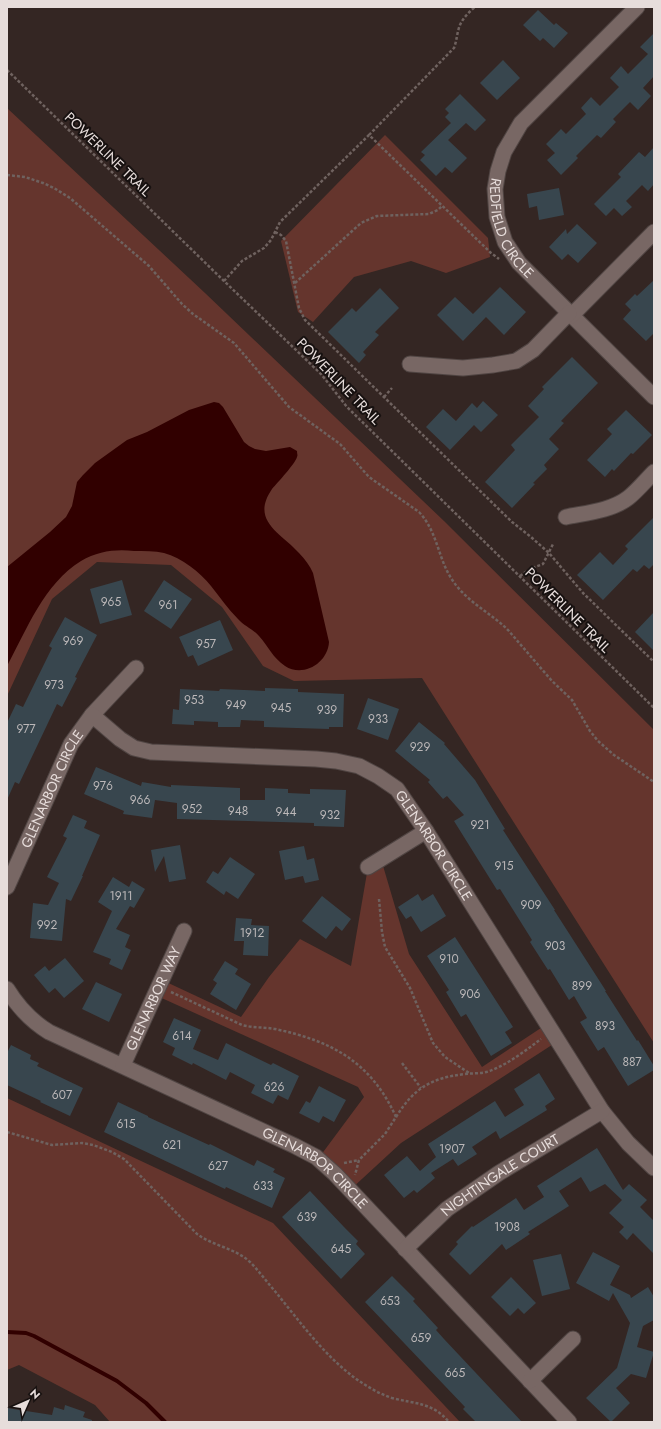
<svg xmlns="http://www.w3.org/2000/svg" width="661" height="1429" font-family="Jost,sans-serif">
	<rect width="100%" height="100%" fill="#342623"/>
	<g fill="#65352d">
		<polygon points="7,108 205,293 444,521 654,730 654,1043 422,678 294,681 263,666 222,607 171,565 97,562 52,599 7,696"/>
		<polygon points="385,135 488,238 490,257 446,273 411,261 354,277 313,322 298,312 281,241"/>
		<polygon points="381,859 409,954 482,1067 547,1024 558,1041 401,1143 350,1190 318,1159 364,1097 358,1087 155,995 162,980 241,1017 269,977 300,939 351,966 368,867"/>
		<polygon points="7,1098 273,1223 460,1422 110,1422 95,1405 19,1365 7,1370"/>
	</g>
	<path fill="#310000" d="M214,402L219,403L223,407L244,442L249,446L255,449L266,451L290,447L297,451C297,454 298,455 297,457C295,464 278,482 272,489C250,521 281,533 299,553C305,559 310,566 313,573L329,642C328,663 303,678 285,666C273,658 268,646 259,636C253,629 244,626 238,619C228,609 220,597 211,586C200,572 182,558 164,553C155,551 144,551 134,551C116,549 98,551 81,561C44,584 27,629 7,666V567L50,532L66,517L72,506L77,482L83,475L95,463L127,440L147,432L189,410Z"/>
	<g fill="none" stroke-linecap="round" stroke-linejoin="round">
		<polyline stroke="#310000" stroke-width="4" points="7,1332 26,1333 34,1336 117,1381 146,1403 165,1422"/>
	</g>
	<g fill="#38464e">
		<polygon points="538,10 554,25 556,23 568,33 554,48 543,38 540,41 523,25"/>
		<polygon points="654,33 654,76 643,88 651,96 638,110 630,102 613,119 616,122 601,138 597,135 576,156 578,158 561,175 547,160 555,153 546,144 561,129 566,134 586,114 581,108 591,97 600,106 619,87 610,78 621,66 628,74 648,54 640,47"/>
		<polygon points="503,60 520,78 497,100 480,83"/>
		<polygon points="460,94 486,120 475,131 466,123 448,140 467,158 452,173 445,167 436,176 420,160 425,155 421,152 451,123 445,117 449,113 445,109"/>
		<polygon points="654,147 654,184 648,191 642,185 626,201 632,207 622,216 614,208 606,216 594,204 621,177 618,174 639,152 645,157"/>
		<polygon points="559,188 564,215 539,220 537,206 529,208 527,194"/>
		<polygon points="577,224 597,243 578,263 568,254 562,260 549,247 566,229 567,234"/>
		<polygon points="654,280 654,333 646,341 623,319 631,310 625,304 635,294 637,296"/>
		<polygon points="500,287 526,312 504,335 486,317 463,341 437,315 455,297 473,314"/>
		<polygon points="380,288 399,308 375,332 379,335 363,352 366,355 359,363 328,332 352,308 356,312"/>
		<polygon points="572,357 598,383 561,421 564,423 549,439 559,449 544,465 547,469 533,483 535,484 512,508 485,482 515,450 511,445 539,417 528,406 544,389 542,387"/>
		<polygon points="483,401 498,415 481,432 474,425 450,450 426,427 443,409 456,421 472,403 477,408"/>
		<polygon points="626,410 652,435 633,454 631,453 614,471 612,469 605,477 587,460 612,434 607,429"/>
		<polygon points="654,517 654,564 649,569 644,565 637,572 633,569 603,600 577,575 600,552 613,565 628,549 625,546"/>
		<polygon points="122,580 132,615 100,624 90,589"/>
		<polygon points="164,580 192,599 171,629 144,611"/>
		<polygon points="654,612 654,651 635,632"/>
		<polygon points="65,617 97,635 75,677 77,678 62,707 57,704 19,784 15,782 7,800 7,723 16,704 23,707 52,648 49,646"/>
		<polygon points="220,620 233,650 198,666 193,655 188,657 179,637"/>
		<polygon points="265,688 298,689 298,692 344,694 343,727 329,727 329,729 264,727 264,721 241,720 240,727 218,727 218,722 194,721 194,725 172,724 173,709 179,710 180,689 219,691 220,689 265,691"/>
		<polygon points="368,698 399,709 388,740 357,729"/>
		<polygon points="419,722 445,743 444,744 475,780 505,829 503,830 555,910 554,910 606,991 605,991 637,1041 638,1040 654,1066 654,1070 628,1086 604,1047 598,1051 580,1022 587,1018 574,996 569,1000 550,969 548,970 530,942 532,940 500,889 497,890 454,821 464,815 447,796 443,799 428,782 430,780 395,751"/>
		<polygon points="96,767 141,786 142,782 171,787 171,785 240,788 240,800 265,800 265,788 288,789 288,793 310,794 310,789 346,790 344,827 314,826 314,823 177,819 177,803 155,800 152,818 123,814 124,811 84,794"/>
		<polygon points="73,815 87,821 84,828 100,835 82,876 83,876 71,901 66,899 62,941 30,938 33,903 48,905 59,883 47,877 67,838 63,836"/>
		<polygon points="180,845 186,879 169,882 164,856 155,872 151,850"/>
		<polygon points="304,846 307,860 314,858 319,880 305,883 303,876 285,880 279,851"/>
		<polygon points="230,857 255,874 238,899 226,891 224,895 206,882 213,871 218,874"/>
		<polygon points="113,877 129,887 132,881 145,889 134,908 130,906 116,929 130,935 125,947 131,950 122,970 109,964 111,959 93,952 112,911 98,902"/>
		<polygon points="418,894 422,901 433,894 446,916 421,932 411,916 406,919 398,907"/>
		<polygon points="322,896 351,919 342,931 336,926 326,939 302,921"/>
		<polygon points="236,918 252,919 251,925 269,926 268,956 243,955 244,941 234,941"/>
		<polygon points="455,937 513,1027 505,1032 512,1043 491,1056 466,1014 461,1017 446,992 449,990 427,956"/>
		<polygon points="65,958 84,981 64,998 55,988 49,993 34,975 45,966 49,971"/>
		<polygon points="225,961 238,969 235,974 251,984 236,1010 210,994 217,983 213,980"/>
		<polygon points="96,982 122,994 109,1022 82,1009"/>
		<polygon points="174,1018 201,1030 193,1049 218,1060 226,1043 271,1065 273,1063 299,1076 288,1100 278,1095 273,1104 251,1093 255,1085 230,1072 226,1080 193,1063 192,1065 172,1055 175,1048 163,1042"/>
		<polygon points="11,1045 31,1055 30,1059 39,1063 37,1066 83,1088 70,1116 40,1102 41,1101 7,1085 7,1053"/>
		<polygon points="539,1073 555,1099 545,1106 547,1110 500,1139 496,1131 472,1147 477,1154 458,1166 453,1159 431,1173 435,1178 417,1193 414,1190 404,1198 384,1175 407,1156 420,1171 436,1157 428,1144 495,1101 505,1117 524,1105 514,1089"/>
		<polygon points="319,1086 346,1100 334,1122 323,1116 319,1123 299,1113 306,1101 310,1103"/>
		<polygon points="118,1102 148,1116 148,1117 209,1145 210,1144 254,1166 257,1160 275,1169 273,1172 285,1178 272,1208 226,1187 225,1189 104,1132"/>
		<polygon points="597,1148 623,1190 629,1184 647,1200 640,1207 654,1221 654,1254 633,1233 627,1240 619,1232 624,1227 609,1213 622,1200 605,1184 590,1192 581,1177 559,1191 569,1206 528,1232 530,1234 506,1250 502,1244 470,1275 449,1254 458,1244 456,1242 472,1226 473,1227 516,1198 524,1210 544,1197 537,1186"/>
		<polygon points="310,1191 344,1227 358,1241 356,1244 365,1254 341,1279 282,1217"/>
		<polygon points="593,1252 620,1266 610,1285 630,1295 631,1298 648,1287 654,1297 654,1320 643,1326 637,1347 654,1352 646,1378 631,1374 616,1388 630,1403 611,1422 586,1398 617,1368 630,1323 613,1293 609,1301 576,1283"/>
		<polygon points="561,1254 570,1289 542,1296 533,1260"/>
		<polygon points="392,1276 415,1299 413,1301 438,1328 436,1330 444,1339 522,1422 476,1422 463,1409 465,1407 365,1302"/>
		<polygon points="511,1277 536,1303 524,1314 518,1308 510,1316 491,1297"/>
		<polygon points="65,1405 85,1412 83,1417 92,1420 92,1422 7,1422 7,1408 52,1415 54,1407 64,1410"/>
	</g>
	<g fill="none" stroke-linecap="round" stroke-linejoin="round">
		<defs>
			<g id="minor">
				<path id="s1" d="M637,7L521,123L504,152L498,171L495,189L497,217L505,242L519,263L654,397"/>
				<polyline points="571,316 654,232"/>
				<polyline points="410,364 463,368 493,365 516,361 533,350 569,313"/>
				<path d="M566,517C585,513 611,511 628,498C637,491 645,481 654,472"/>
				<polyline points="92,715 136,668"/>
				<polyline points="368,867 426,831"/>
				<path id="s2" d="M7,887L71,744L92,715L120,739L134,748L151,752L316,759L336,761L359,766L378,776L397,789L426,831L602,1111L628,1143L654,1168"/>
				<path id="s3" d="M7,989C18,1007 31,1021 49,1032L295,1146L316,1157L335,1174L569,1422"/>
				<path id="s4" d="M123,1065L184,931"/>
				<path id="s5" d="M405,1249L447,1209L499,1173L602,1111"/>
				<polyline points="530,1381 573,1339"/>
			</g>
		</defs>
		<use href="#minor" stroke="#504543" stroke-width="17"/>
		<g stroke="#6f625f" stroke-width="2.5" stroke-dasharray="3 2" stroke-linecap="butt">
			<polyline points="7,70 224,281 321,374 347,407 654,708"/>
			<path d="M369,135L454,48C457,40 457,32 460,25C463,18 469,12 475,7"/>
			<path d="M7,175L25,177L43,183L54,188L70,198L149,266L182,304L193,314L234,343L289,407L340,444L369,477L419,512C438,532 438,560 453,581C467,602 491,613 508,630L552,681L572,700L590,731L598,741L614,755L654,782"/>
			<polyline points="275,232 281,235 286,241 299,308 305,320 512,522 531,537 549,553 583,593 654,662"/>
			<polyline points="224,281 242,261 264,248 271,240 280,222 369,135 491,253 499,259"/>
			<polyline points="295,283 361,223 377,216 429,214 438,210 442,206"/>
			<polyline points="384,397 392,388"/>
			<polyline points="520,576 530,569 543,564 553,544"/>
			<polyline points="379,899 382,932 385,947 410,988 433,1043 445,1057 469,1073"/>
			<path d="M171,992L242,1025C253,1028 264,1027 275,1029C332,1041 371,1062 396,1117L385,1134L359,1160L355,1175"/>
			<polyline points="402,1063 421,1088"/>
			<path d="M396,1117C414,1088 431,1078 465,1074C474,1073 484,1074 492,1070C510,1063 526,1050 541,1039"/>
			<path d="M7,1132L52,1145L82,1143L93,1145L112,1152L124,1159L197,1234C213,1246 235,1248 250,1262C259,1271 266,1281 274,1290C301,1323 330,1364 367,1386C375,1391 383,1395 392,1398C415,1404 432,1402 449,1422"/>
			<polyline points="344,1163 359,1160"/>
		</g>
		<use href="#minor" stroke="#786764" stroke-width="15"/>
	</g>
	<g text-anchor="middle" stroke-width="4" stroke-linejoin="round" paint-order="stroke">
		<g font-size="12" fill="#bbb7b8">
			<text x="111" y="606">965</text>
			<text x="168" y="609">961</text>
			<text x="73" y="645">969</text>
			<text x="206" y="648">957</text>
			<text x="54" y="689">973</text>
			<text x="194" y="704">953</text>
			<text x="236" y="709">949</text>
			<text x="281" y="712">945</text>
			<text x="327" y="714">939</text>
			<text x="378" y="723">933</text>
			<text x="26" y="733">977</text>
			<text x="420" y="751">929</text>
			<text x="103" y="790">976</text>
			<text x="140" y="804">966</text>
			<text x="192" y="813">952</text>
			<text x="238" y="815">948</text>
			<text x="286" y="816">944</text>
			<text x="330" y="819">932</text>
			<text x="480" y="829">921</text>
			<text x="504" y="870">915</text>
			<text x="121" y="900">1911</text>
			<text x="531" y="909">909</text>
			<text x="47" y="929">992</text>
			<text x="252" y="937">1912</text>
			<text x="555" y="950">903</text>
			<text x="449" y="963">910</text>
			<text x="582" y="990">899</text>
			<text x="470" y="998">906</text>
			<text x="605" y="1030">893</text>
			<text x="182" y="1040">614</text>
			<text x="632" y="1066">887</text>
			<text x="274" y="1091">626</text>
			<text x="62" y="1099">607</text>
			<text x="126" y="1128">615</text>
			<text x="172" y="1149">621</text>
			<text x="452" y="1153">1907</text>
			<text x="218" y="1170">627</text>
			<text x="263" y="1190">633</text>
			<text x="307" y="1221">639</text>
			<text x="507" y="1231">1908</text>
			<text x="341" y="1253">645</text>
			<text x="390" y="1305">653</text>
			<text x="421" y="1342">659</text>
			<text x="455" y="1377">665</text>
		</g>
		<g font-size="14" fill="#e7dddb" stroke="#171110">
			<text transform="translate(108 154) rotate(44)" y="5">POWERLINE TRAIL</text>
			<text dy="5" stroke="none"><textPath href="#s1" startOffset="279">REDFIELD CIRCLE</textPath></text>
			<text transform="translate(339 381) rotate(46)" y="5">POWERLINE TRAIL</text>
			<text transform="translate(568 610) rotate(45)" y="5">POWERLINE TRAIL</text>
			<text dy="5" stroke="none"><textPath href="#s2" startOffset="108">GLENARBOR CIRCLE</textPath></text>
			<text dy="5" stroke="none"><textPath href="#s2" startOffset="584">GLENARBOR CIRCLE</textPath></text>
			<text dy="5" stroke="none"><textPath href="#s4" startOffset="73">GLENARBOR WAY</textPath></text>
			<text dy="5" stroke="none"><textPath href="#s3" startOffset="361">GLENARBOR CIRCLE</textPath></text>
			<text dy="5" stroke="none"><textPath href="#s5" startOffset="121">NIGHTINGALE COURT</textPath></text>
		</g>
	</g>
	<rect width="661" height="1429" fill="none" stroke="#e7dddb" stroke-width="16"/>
	<g transform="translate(28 1401) rotate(45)" stroke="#171110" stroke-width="3" paint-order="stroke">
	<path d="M0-3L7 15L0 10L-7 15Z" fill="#e7dddb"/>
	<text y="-6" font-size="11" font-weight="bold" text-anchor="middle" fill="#e7dddb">N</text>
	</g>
</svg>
